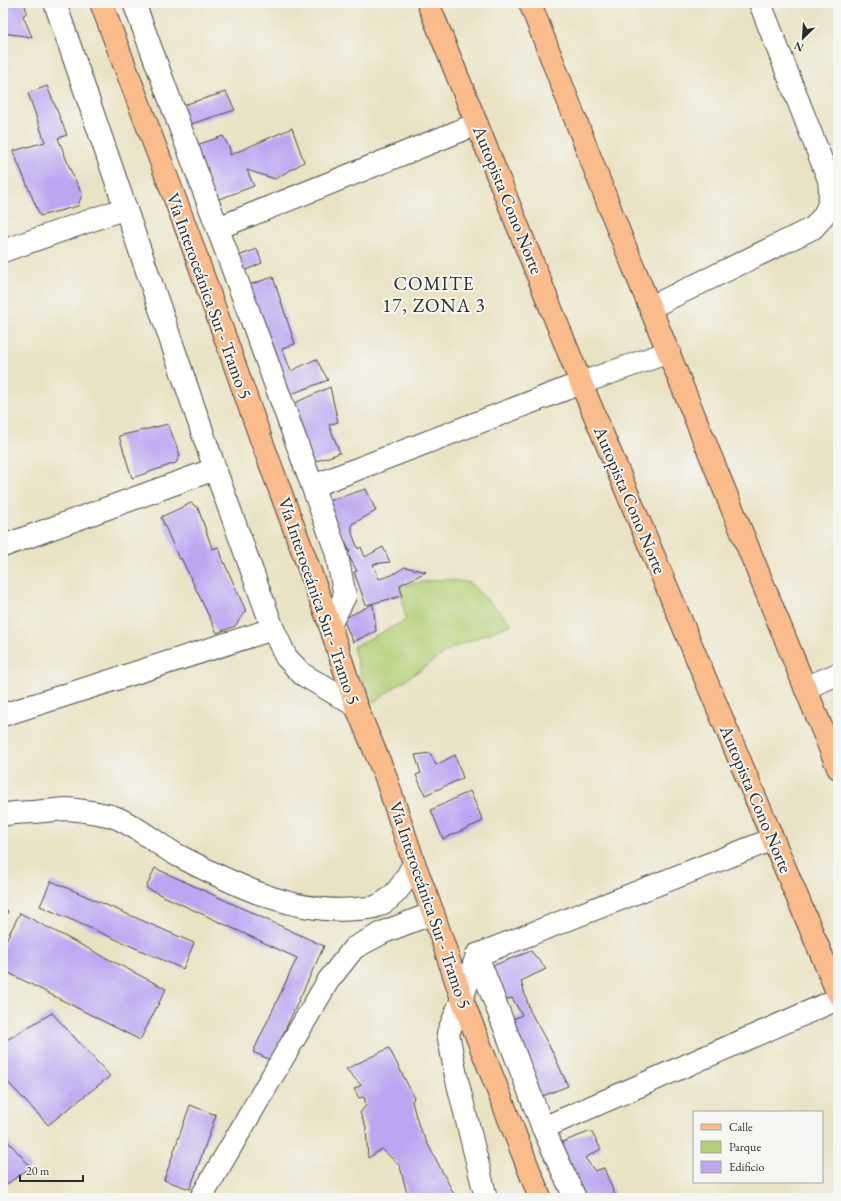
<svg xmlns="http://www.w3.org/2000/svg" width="841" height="1201" font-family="'EB Garamond',serif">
	<rect width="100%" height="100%" fill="#f6f6f2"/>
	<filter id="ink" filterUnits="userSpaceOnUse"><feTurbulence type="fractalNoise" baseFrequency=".025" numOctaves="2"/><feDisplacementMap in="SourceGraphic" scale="8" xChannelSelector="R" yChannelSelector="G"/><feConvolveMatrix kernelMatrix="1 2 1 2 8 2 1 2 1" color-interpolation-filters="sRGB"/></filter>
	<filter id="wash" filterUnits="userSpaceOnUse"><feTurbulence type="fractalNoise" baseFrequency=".012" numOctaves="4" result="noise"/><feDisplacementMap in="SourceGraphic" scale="16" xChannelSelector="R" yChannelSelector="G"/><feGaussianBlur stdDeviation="0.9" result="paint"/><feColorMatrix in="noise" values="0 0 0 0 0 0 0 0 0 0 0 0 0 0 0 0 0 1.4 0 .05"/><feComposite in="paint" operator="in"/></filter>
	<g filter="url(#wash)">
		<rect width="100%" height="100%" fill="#e9e3c4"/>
		<polygon fill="#b3d077" stroke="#6f7e51" points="444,579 470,583 512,624 452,648 369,705 353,647 406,620 400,585"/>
		<g id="blocks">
			<g fill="#bba7f1">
				<polygon points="3,3 24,3 27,12 23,16 32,37 3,33"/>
				<polygon points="47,86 67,135 58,138 71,171 82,194 78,206 40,216 13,151 45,142 28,93"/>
				<polygon points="226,92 235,110 185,126 173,108"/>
				<polygon points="292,128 304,162 275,179 247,170 254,186 214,201 188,148 223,136 230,149 230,155"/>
				<polygon points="257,249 262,263 235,275 233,258"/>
				<polygon points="273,277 295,344 282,349 291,371 316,359 328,380 286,396 240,288"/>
				<polygon points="330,387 338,422 329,425 340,453 308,464 288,406"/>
				<polygon points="168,424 180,455 176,463 132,478 119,436"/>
				<polygon points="366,489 376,511 352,524 352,533 358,549 361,547 365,557 383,547 390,562 373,564 379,579 392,575 405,567 426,572 400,585 402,596 366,605 354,572 357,571 347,553 350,552 325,502"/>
				<polygon points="191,503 198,508 212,548 212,549 219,547 223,560 246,611 235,626 217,633 181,558 179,559 161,517"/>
				<polygon points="373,604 376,631 353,642 343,619"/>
				<polygon points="430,753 436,765 455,755 463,778 425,795 416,775 421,773 415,755"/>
				<polygon points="470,791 483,821 443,839 431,810"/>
				<polygon points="155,868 324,946 271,1060 253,1052 297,958 146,888"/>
				<polygon points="51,881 194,943 183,969 40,906"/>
				<polygon points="3,908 8,911 3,922"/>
				<polygon points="20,913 166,989 140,1040 3,970 3,946"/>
				<polygon points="531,951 546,969 521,981 530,1011 553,1053 568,1086 535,1099 507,1022 522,1015 512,998 498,1001 484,969"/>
				<polygon points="52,1013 110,1076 48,1125 3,1077 3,1042"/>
				<polygon points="389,1048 414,1097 412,1102 419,1127 456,1198 408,1198 400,1166 382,1149 368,1158 366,1127 360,1113 366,1105 364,1097 359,1098 354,1089 361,1085 346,1069"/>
				<polygon points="190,1105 216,1115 190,1189 164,1180"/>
				<polygon points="591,1131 601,1149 585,1158 595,1171 604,1168 616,1198 575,1198 560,1143"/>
				<polygon points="3,1136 31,1167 3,1187"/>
			</g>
		</g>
	</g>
	<g filter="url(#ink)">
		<use href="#blocks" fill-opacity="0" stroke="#484742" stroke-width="1"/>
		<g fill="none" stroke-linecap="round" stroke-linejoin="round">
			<defs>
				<g id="minor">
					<polyline points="55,3 215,469 273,629 286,657 302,674 356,706"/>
					<polyline points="134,3 265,356 336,551 345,596 330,625"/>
					<polyline points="218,228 477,124"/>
					<polyline points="3,251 126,208"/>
					<path d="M651,307L813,228C829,212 832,201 829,180L760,3"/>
					<polyline points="313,486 581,383 669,352"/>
					<polyline points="3,546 215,469"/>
					<polyline points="805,688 838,674"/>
					<polyline points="3,715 273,629"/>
					<path d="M3,815C13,812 23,813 33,812C44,811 55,810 66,809C74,809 106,814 114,817C138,826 156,844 179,856C233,884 294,915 356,909C363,908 371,909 377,906C396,898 405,881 414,863"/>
					<polyline points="477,955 773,839"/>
					<polyline points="477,955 543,1128 575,1198"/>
					<polyline points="477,955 462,999 448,1033 456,1076 486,1198"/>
					<polyline points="543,1128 838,999"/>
					<polyline points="202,1196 328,981 354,948 384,932 433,913"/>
				</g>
				<g id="major">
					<polyline points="428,3 581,383 838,994"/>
					<polyline points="530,3 620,234 838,768"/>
				</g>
				<polyline id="highway" points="101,3 189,236 262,442 330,625 356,706 385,775 414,863 433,913 462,999 540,1198"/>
			</defs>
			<use href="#minor" stroke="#484742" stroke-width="24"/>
			<use href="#major" stroke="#484742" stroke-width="24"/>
			<use href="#highway" stroke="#484742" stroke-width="24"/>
			<use href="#minor" stroke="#fff" stroke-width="22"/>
			<use href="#major" stroke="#fabc8b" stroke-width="22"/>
			<use href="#highway" stroke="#fabc8b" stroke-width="22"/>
		</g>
	</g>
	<g text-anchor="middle" stroke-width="4" stroke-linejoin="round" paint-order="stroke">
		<g font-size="18" fill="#2b2b2b" stroke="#f6f6f2">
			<text transform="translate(508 200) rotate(68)" y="6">Autopista Cono Norte</text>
			<text transform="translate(209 296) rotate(70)" y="6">Vía Interoceánica Sur - Tramo 5</text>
			<text transform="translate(630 500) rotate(67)" y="6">Autopista Cono Norte</text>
			<text transform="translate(319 601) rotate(71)" y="6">Vía Interoceánica Sur - Tramo 5</text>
			<text transform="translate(756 799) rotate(67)" y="6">Autopista Cono Norte</text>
			<text transform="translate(430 905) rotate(71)" y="6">Vía Interoceánica Sur - Tramo 5</text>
		</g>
		<g font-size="19" letter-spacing="1" fill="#2b2b2b" stroke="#f6f6f2">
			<text x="434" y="290">COMITE<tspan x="434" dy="22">17, ZONA 3</tspan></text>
		</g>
	</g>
	<rect width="841" height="1201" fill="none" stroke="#f6f6f2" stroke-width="16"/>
	<rect x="693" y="1111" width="130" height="72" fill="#f6f6f2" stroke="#a5a5a2"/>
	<rect x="701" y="1124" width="20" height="6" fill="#fabc8b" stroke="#a5a5a2"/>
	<text x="729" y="1131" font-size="12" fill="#2b2b2b">Calle</text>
	<rect x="701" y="1141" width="20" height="12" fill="#b3d077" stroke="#a5a5a2"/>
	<text x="729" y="1151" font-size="12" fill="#2b2b2b">Parque</text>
	<rect x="701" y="1161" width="20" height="12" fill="#bba7f1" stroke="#a5a5a2"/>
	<text x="729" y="1171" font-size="12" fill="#2b2b2b">Edificio</text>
	<g transform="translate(803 38) rotate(205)" stroke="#f6f6f2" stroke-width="3" paint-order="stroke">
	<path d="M0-3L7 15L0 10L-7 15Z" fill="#2b2b2b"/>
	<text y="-6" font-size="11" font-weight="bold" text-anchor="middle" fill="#2b2b2b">N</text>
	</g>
	<path d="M20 1175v6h63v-6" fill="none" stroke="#2b2b2b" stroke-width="2"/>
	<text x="26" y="1175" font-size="12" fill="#2b2b2b" stroke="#f6f6f2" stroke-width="3" paint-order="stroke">20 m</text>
</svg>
